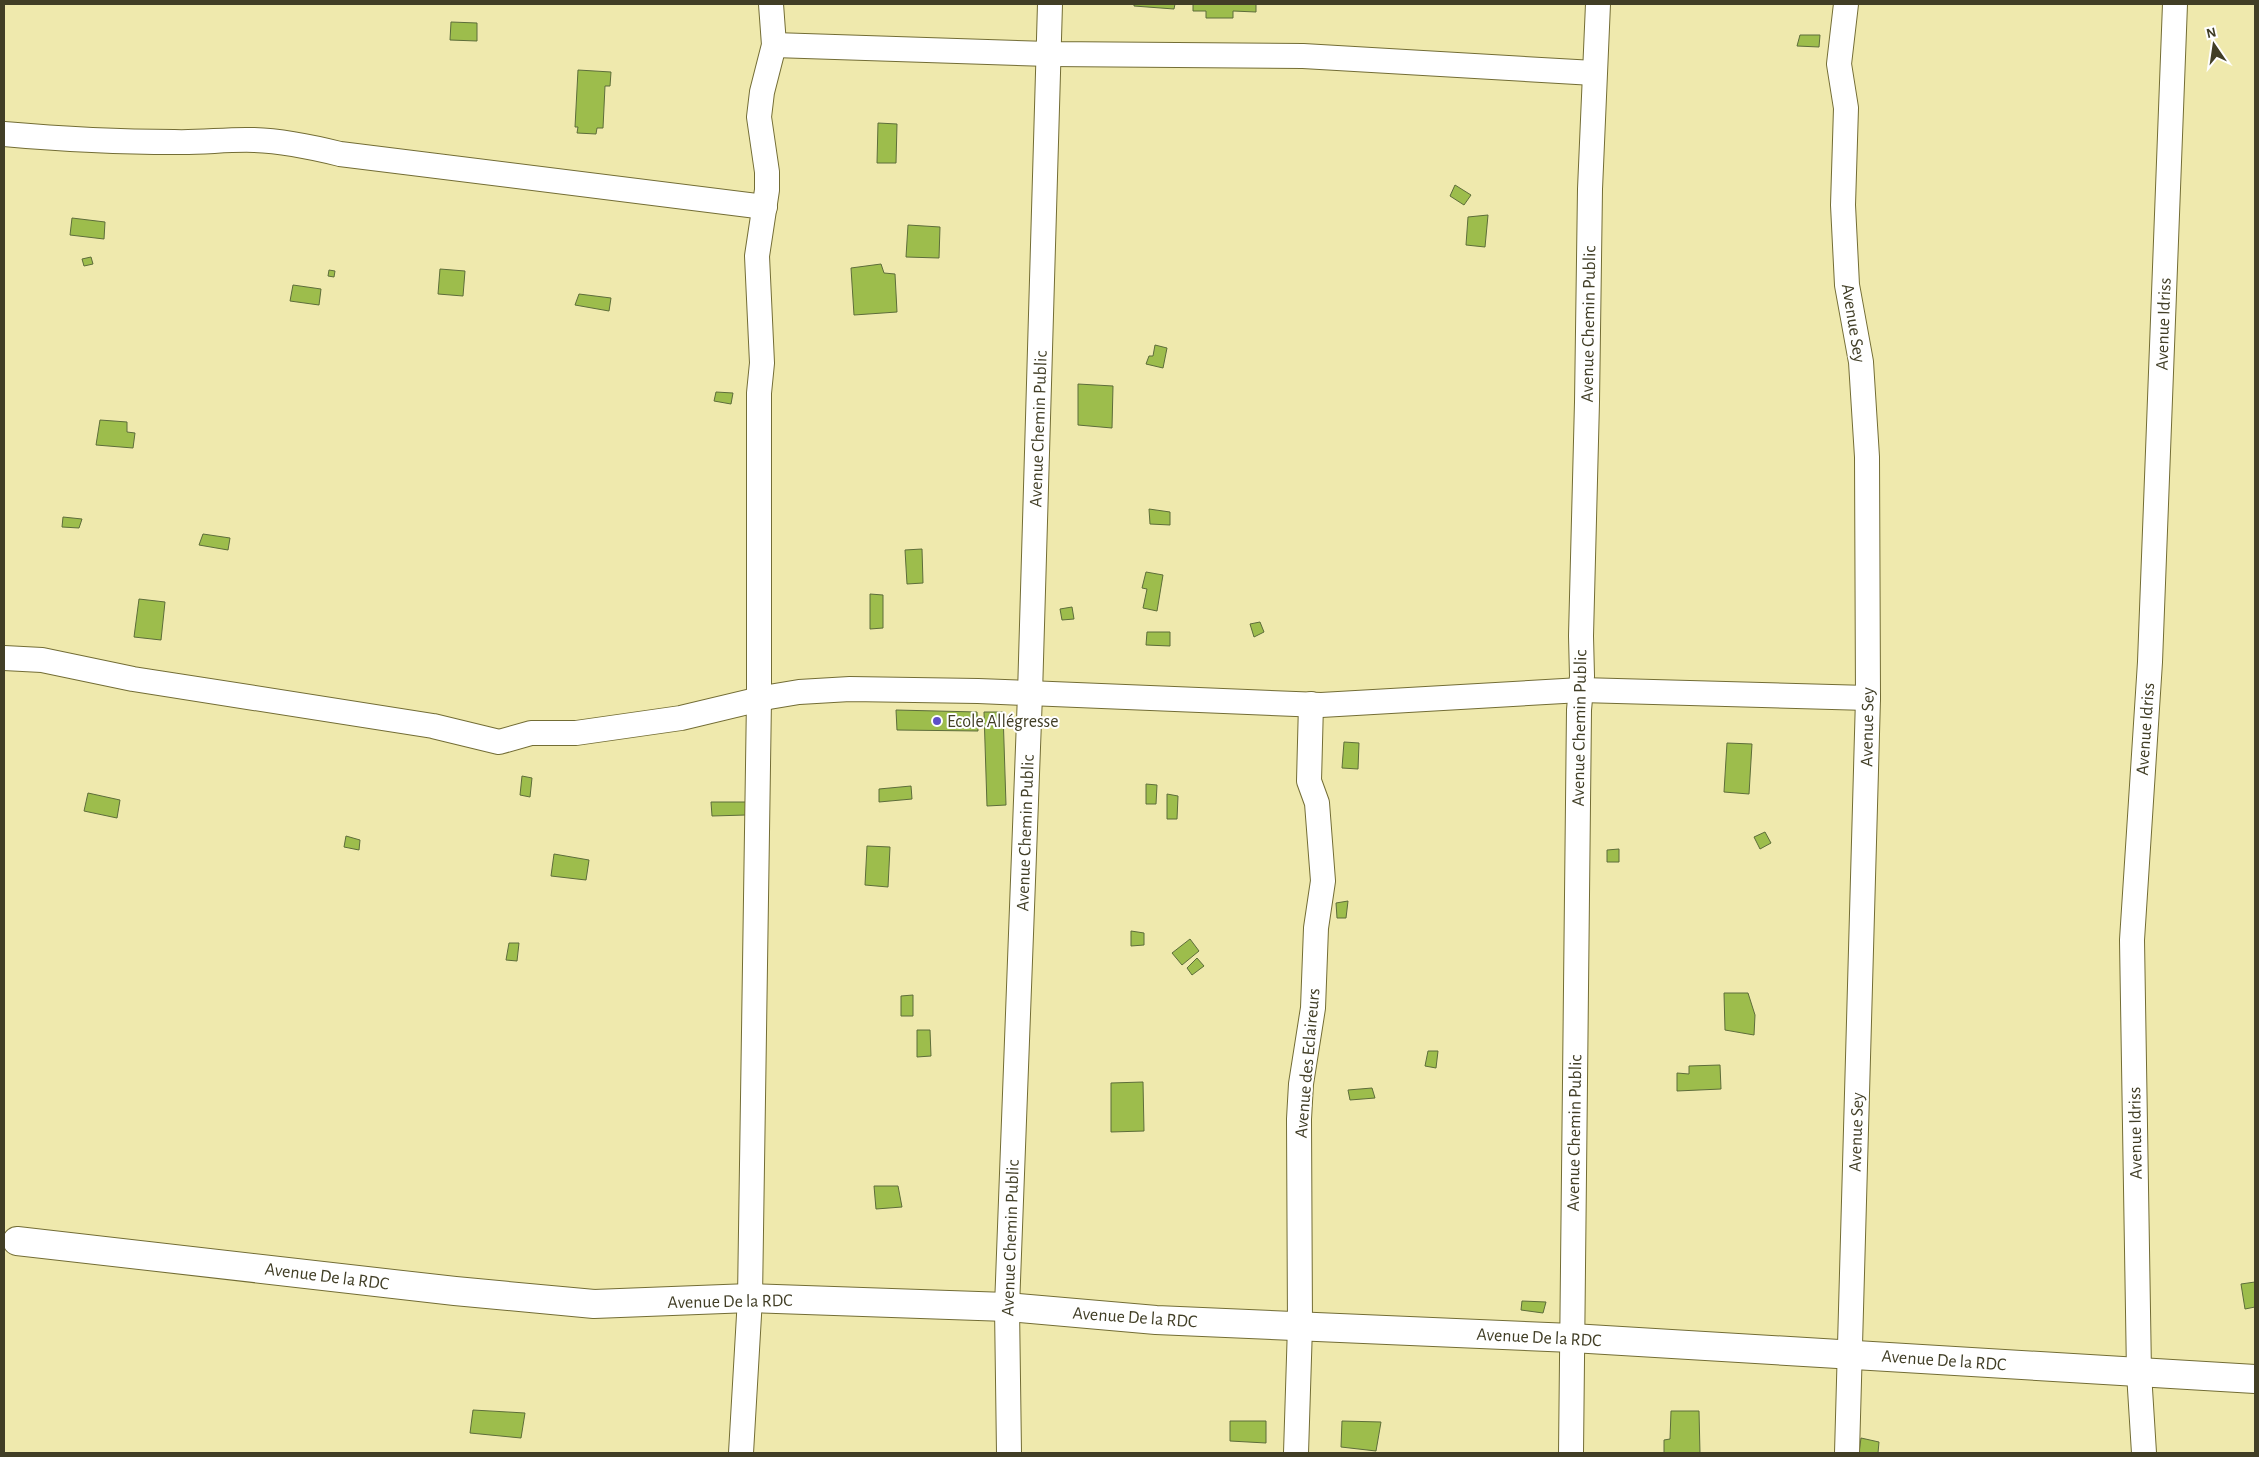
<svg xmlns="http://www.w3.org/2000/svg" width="2259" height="1457" font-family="'Alegreya Sans',sans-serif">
	<rect width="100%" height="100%" fill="#efe9ad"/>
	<g fill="#9dbd4c" stroke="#5d6d3a">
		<polygon points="1134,4 1175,4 1174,9 1134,6"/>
		<polygon points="1193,4 1256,4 1256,12 1233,11 1233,18 1206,18 1206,11 1193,11"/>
		<polygon points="451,22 477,23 477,41 450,40"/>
		<polygon points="1800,35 1820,35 1819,47 1797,46"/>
		<polygon points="578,70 611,72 610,86 605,86 603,128 597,128 596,134 577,133 578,127 575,127"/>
		<polygon points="878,123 897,124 896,163 877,163"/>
		<polygon points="1455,185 1471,195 1464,205 1450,196"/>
		<polygon points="1488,215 1485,247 1466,245 1468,217"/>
		<polygon points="72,218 105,222 104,239 70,235"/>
		<polygon points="908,225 940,227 939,258 906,257"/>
		<polygon points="91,257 93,264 84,266 82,259"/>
		<polygon points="881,264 884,273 895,274 897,312 854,315 851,268"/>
		<polygon points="440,269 465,271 463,296 438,294"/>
		<polygon points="329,270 335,271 334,277 328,276"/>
		<polygon points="293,285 321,289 319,305 290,301"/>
		<polygon points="579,294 611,298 609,311 575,305"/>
		<polygon points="1155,345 1167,348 1163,368 1146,364 1149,356 1153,356"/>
		<polygon points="1078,384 1113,386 1112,428 1078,425"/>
		<polygon points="716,392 733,393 731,404 714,401"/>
		<polygon points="100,420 127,422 127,432 135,433 133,448 96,445"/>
		<polygon points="1149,509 1170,512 1170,525 1150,524"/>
		<polygon points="63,517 82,519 79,528 62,527"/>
		<polygon points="203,534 230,538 228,550 199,545"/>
		<polygon points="922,549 923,583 907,584 905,550"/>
		<polygon points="1146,572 1163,575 1157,611 1143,608 1147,589 1142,588"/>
		<polygon points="870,594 883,595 883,628 870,629"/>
		<polygon points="139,599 165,602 161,640 134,637"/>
		<polygon points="1072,607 1074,619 1062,620 1060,609"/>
		<polygon points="1260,622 1264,632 1254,637 1250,624"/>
		<polygon points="1147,632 1170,632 1170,646 1146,645"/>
		<polygon points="896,710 977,712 978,731 897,730"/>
		<polygon points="984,712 1003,712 1006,805 987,806"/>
		<polygon points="1344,742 1359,743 1358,769 1342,768"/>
		<polygon points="1727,743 1752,744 1749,794 1724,792"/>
		<polygon points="522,776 532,778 530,797 520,795"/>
		<polygon points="1146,784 1157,785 1156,804 1146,804"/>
		<polygon points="911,786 912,799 879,802 879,789"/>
		<polygon points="88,793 120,800 117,818 84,811"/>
		<polygon points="1167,794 1178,796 1177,819 1167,819"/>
		<polygon points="711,802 749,802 746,815 712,816"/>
		<polygon points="1765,832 1771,843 1760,849 1754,837"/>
		<polygon points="346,836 360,840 359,850 344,847"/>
		<polygon points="867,846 890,847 888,887 865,885"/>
		<polygon points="1619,849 1619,862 1607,862 1607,850"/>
		<polygon points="554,854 589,860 586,880 551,876"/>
		<polygon points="1348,901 1346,918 1337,918 1336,903"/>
		<polygon points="1131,931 1144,933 1144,945 1131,946"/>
		<polygon points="1190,939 1199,951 1182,965 1172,953"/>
		<polygon points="509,943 519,943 517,961 506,960"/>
		<polygon points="1197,958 1204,966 1192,975 1187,968"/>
		<polygon points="1724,993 1748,993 1755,1015 1754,1035 1725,1030"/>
		<polygon points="913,995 913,1016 901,1016 901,996"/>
		<polygon points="917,1030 930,1030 931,1056 917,1057"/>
		<polygon points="1428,1051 1438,1051 1436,1068 1425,1066"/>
		<polygon points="1720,1065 1721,1089 1677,1091 1677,1073 1689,1074 1689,1066"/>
		<polygon points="1143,1082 1144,1131 1111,1132 1111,1083"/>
		<polygon points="1372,1088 1375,1098 1350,1100 1348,1090"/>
		<polygon points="874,1186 898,1186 902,1207 876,1209"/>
		<polygon points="2255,1282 2255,1307 2245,1309 2241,1284"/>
		<polygon points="1522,1301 1546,1302 1543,1313 1521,1310"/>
		<polygon points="473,1410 525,1413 521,1438 470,1433"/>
		<polygon points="1671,1411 1699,1411 1700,1453 1664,1453 1664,1440 1670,1439"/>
		<polygon points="1230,1421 1266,1421 1266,1443 1230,1441"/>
		<polygon points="1342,1421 1381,1422 1376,1451 1341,1447"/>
		<polygon points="1861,1438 1879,1442 1878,1453 1859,1453"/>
	</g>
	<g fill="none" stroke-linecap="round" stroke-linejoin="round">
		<defs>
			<g id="minor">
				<polyline points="1846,4 1839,64 1846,108 1843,205 1847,285 1861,362 1867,457 1868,698 1847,1453"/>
				<polyline points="774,45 1049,54 1303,56 1594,73"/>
				<path d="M4,134C61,139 117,142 174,142C201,143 227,139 254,140C283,141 312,147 340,154L765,207"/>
				<polyline points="4,658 42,660 133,679 433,726 499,742 531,733 576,733 681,718 769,697 799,692 850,689 978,691 1321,705 1581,690 1868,698"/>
				<polyline points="741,1453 750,1298 759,699 759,393 762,363 757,256 767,190 767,172 759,117 762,92 774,45 771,4"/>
				<polyline points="1009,1453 1007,1307 1030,694 1050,4"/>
				<polyline points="1296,1453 1300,1326 1299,1119 1301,1084 1313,1008 1316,928 1323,881 1317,803 1309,781 1311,704"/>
				<polyline points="1571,1453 1579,710 1582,676 1581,636 1587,402 1590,189 1598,4"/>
				<polyline points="2144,1453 2139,1373 2132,940 2150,662 2175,4"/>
			</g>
			<polyline id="tertiary" points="17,1241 455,1291 594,1304 750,1298 1007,1307 1156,1320 1572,1338 2255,1379"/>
		</defs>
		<use href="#minor" stroke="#736d35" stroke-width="26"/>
		<use href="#tertiary" stroke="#736d35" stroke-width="30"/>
		<use href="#minor" stroke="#fff" stroke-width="24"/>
		<use href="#tertiary" stroke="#fff" stroke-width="28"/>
	</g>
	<circle fill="#5d4fc7" stroke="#fff" stroke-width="2" cx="937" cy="721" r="5"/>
	<g text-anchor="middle" stroke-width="4" stroke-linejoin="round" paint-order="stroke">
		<g font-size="18" fill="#413e26" stroke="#fff">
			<text transform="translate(1854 323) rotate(81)" y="6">Avenue Sey</text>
			<text transform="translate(1588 324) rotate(-89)" y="6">Avenue Chemin Public</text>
			<text transform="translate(2163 324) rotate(-88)" y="6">Avenue Idriss</text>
			<text transform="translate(1038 429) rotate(-88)" y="6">Avenue Chemin Public</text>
			<text transform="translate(1867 727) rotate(-89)" y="6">Avenue Sey</text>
			<text transform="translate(1579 728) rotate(-89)" y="6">Avenue Chemin Public</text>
			<text transform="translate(2145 729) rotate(-86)" y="6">Avenue Idriss</text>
			<text transform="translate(1025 833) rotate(-88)" y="6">Avenue Chemin Public</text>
			<text transform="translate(1307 1063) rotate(-85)" y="6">Avenue des Eclaireurs</text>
			<text transform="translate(1856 1132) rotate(-88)" y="6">Avenue Sey</text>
			<text transform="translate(1574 1133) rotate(-89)" y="6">Avenue Chemin Public</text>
			<text transform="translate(2135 1133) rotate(-91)" y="6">Avenue Idriss</text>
			<text transform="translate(1010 1238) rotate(-88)" y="6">Avenue Chemin Public</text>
			<text transform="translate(327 1276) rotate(7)" y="6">Avenue De la RDC</text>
			<text transform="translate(730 1301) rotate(-1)" y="6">Avenue De la RDC</text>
			<text transform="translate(1135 1317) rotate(4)" y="6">Avenue De la RDC</text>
			<text transform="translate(1539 1337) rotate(3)" y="6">Avenue De la RDC</text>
			<text transform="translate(1944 1360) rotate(4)" y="6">Avenue De la RDC</text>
		</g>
		<g font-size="18" fill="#413e26" stroke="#fff" text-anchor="start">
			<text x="947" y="727">Ecole Allégresse</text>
		</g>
	</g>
	<rect width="2259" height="1457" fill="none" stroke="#413e26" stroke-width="10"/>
	<g transform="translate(2214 45) rotate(347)" stroke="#ffffff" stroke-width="4" paint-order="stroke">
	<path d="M0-4L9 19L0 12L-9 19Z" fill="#413e26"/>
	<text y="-8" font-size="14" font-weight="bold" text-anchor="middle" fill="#413e26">N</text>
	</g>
</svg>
